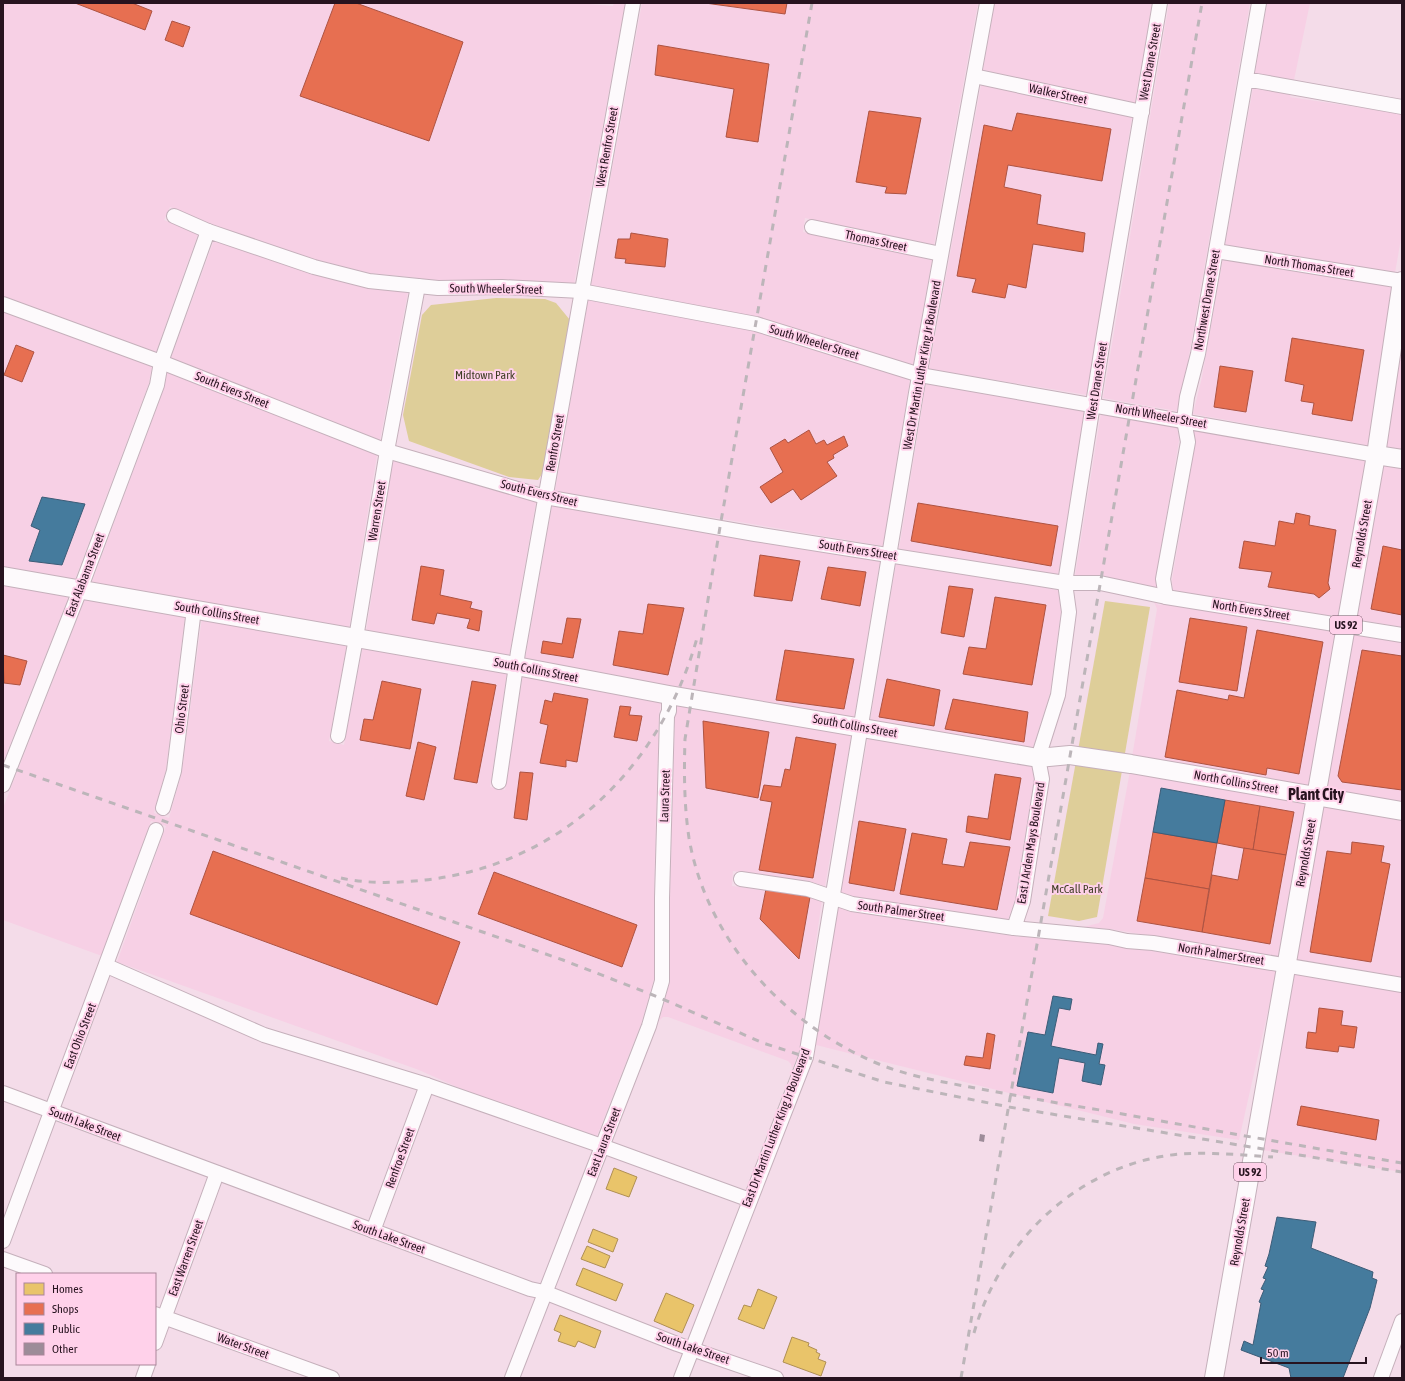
<svg xmlns="http://www.w3.org/2000/svg" width="1405" height="1381" font-family="'Asap Condensed',sans-serif">
	<rect width="100%" height="100%" fill="#f4dce9"/>
	<g fill="#f7d0e5">
		<polygon points="3,3 576,3 613,6 614,3 625,3 574,284 502,280 438,281 411,277 370,273 316,260 211,224 170,207 164,220 198,234 156,352 3,297"/>
		<polygon points="642,3 978,3 934,245 805,218 803,232 932,260 913,365 758,317 591,286"/>
		<polygon points="995,3 1152,3 1135,103 983,70"/>
		<polygon points="1169,3 1250,3 1186,373 1177,411 1103,398"/>
		<polygon points="1267,3 1310,3 1294,80 1255,73"/>
		<polygon points="981,85 1132,117 1087,395 929,369"/>
		<polygon points="1253,88 1291,94 1290,97 1402,114 1402,233 1395,273 1225,245"/>
		<polygon points="214,240 408,292 380,440 171,358"/>
		<polygon points="1223,259 1393,287 1370,446 1193,414 1202,377"/>
		<polygon points="588,300 754,331 910,379 883,546 555,491"/>
		<polygon points="3,312 152,366 149,383 74,582 3,569"/>
		<polygon points="1402,338 1402,452 1385,449"/>
		<polygon points="167,372 377,455 349,629 91,585 164,388"/>
		<polygon points="926,383 1085,410 1058,575 899,549"/>
		<polygon points="1101,413 1177,426 1179,441 1156,577 1157,588 1108,578 1107,576 1094,575 1075,576"/>
		<polygon points="1193,429 1367,460 1339,617 1173,591 1172,580 1195,444"/>
		<polygon points="393,460 536,502 509,657 366,632"/>
		<polygon points="1383,463 1402,467 1402,627 1355,619"/>
		<polygon points="552,505 880,561 854,718 525,660"/>
		<polygon points="896,563 1058,590 1061,611 1050,693 1032,750 870,721"/>
		<polygon points="3,584 69,596 3,762"/>
		<polygon points="85,599 185,615 166,769 154,813 169,818 182,772 202,617 347,643 329,741 344,745 363,646 507,672 490,787 505,790 523,675 661,701 659,715 654,890 654,979 641,1024 597,1136 464,1090 419,1070 117,962 166,826 151,821 102,956 3,920 3,808"/>
		<polygon points="1154,602 1159,605 1166,604 1336,631 1309,787 1132,757 1157,609"/>
		<polygon points="1352,634 1402,642 1402,803 1325,790"/>
		<polygon points="677,704 852,733 825,886 808,881 733,871 732,886 806,896 822,900 804,1024 798,1055 792,1069 791,1064 788,1061 668,1017 663,1017 659,1021 670,981 670,899 675,718"/>
		<polygon points="868,736 1031,764 1034,779 1015,899 1008,920 854,897 840,892"/>
		<polygon points="1130,771 1307,801 1280,957 1110,929 1083,927 1099,923 1103,918"/>
		<polygon points="1323,804 1402,818 1402,977 1296,959"/>
		<polygon points="838,906 852,912 1019,937 1020,936 1109,944 1277,971 1239,1140 1134,1124 816,1045"/>
		<polygon points="1293,974 1402,992 1402,1172 1262,1150"/>
	</g>
	<g fill="#dece99">
		<polygon points="496,298 545,299 556,303 570,320 544,471 538,480 509,477 409,441 403,415 422,315 431,305"/>
		<polygon points="1105,601 1150,607 1097,917 1079,921 1048,916"/>
	</g>
	<g fill="#e9c46a" stroke="#af8f54">
		<polygon points="614,1168 637,1177 629,1197 606,1189"/>
		<polygon points="593,1229 618,1239 613,1252 588,1242"/>
		<polygon points="587,1246 610,1256 605,1268 581,1259"/>
		<polygon points="583,1268 623,1284 616,1301 576,1285"/>
		<polygon points="758,1289 777,1297 764,1329 738,1319 744,1305 751,1307"/>
		<polygon points="666,1293 694,1305 682,1333 654,1321"/>
		<polygon points="560,1315 601,1331 595,1348 578,1341 575,1347 558,1341 561,1333 554,1330"/>
		<polygon points="792,1337 809,1343 808,1346 817,1350 816,1352 820,1354 818,1359 826,1362 821,1376 783,1362"/>
	</g>
	<g fill="#e76f51" stroke="#ad5342">
		<polygon points="75,3 132,3 152,11 145,30"/>
		<polygon points="335,3 356,3 463,42 429,141 300,96"/>
		<polygon points="705,3 787,3 785,14"/>
		<polygon points="172,21 190,27 183,47 165,40"/>
		<polygon points="658,45 769,64 758,142 726,137 734,89 655,75"/>
		<polygon points="869,111 921,118 906,194 885,193 887,187 856,182"/>
		<polygon points="1017,113 1111,129 1102,181 1008,165 1004,187 1041,195 1037,224 1085,233 1083,252 1033,244 1026,288 1008,284 1005,298 972,292 976,279 957,276 984,125 1012,131"/>
		<polygon points="631,233 668,239 665,267 625,263 626,259 615,258 618,239 630,239"/>
		<polygon points="1292,338 1364,350 1352,421 1312,414 1314,403 1301,401 1304,385 1285,381"/>
		<polygon points="16,345 34,352 22,382 4,375"/>
		<polygon points="1220,366 1253,371 1246,412 1214,407"/>
		<polygon points="809,430 816,444 824,440 827,445 844,436 848,446 833,455 834,458 827,462 837,476 801,500 793,489 771,503 760,487 783,472 770,448 785,439 788,443"/>
		<polygon points="918,503 1058,526 1051,566 911,541"/>
		<polygon points="1296,513 1310,516 1309,525 1336,530 1328,583 1330,589 1319,598 1314,594 1268,587 1272,572 1239,568 1244,541 1275,546 1279,521 1294,524"/>
		<polygon points="1383,546 1402,550 1402,615 1371,609"/>
		<polygon points="760,555 800,561 792,601 754,596"/>
		<polygon points="421,566 444,570 440,595 472,602 470,608 482,611 479,631 467,628 470,619 437,613 434,624 412,620"/>
		<polygon points="828,567 866,572 860,606 821,599"/>
		<polygon points="949,586 973,589 964,637 941,633"/>
		<polygon points="995,597 1046,605 1032,685 963,674 969,647 986,649"/>
		<polygon points="648,604 684,608 668,675 613,665 619,631 643,634"/>
		<polygon points="567,618 581,619 573,658 541,653 543,641 562,644"/>
		<polygon points="1190,618 1247,627 1237,691 1179,682"/>
		<polygon points="1257,630 1323,642 1299,774 1267,768 1266,775 1165,757 1177,690 1228,700 1229,695 1244,698"/>
		<polygon points="785,650 854,659 844,709 776,700"/>
		<polygon points="1362,650 1402,656 1402,790 1342,782 1338,776"/>
		<polygon points="3,655 27,661 20,685 4,683"/>
		<polygon points="887,679 940,690 934,726 879,717"/>
		<polygon points="382,681 421,689 410,749 360,740 364,719 373,720"/>
		<polygon points="472,681 496,685 477,783 454,779"/>
		<polygon points="554,693 588,699 577,762 566,760 566,767 540,763 548,725 540,723 545,700 552,702"/>
		<polygon points="953,699 1028,712 1024,742 945,729"/>
		<polygon points="620,706 631,707 629,715 642,716 637,741 614,737"/>
		<polygon points="703,721 769,732 758,798 706,788"/>
		<polygon points="796,737 836,744 813,878 759,870 772,802 760,800 764,785 781,787 785,769 790,770"/>
		<polygon points="418,742 436,747 424,800 406,796"/>
		<polygon points="520,772 533,773 527,820 514,818"/>
		<polygon points="995,774 1021,778 1010,840 966,832 968,816 988,819"/>
		<polygon points="1225,800 1260,806 1253,850 1217,843"/>
		<polygon points="1260,806 1294,812 1286,855 1253,850"/>
		<polygon points="859,821 906,829 894,891 849,883"/>
		<polygon points="1153,832 1217,843 1209,889 1145,878"/>
		<polygon points="912,833 947,839 942,864 964,867 970,842 1010,847 997,910 900,894"/>
		<polygon points="1352,842 1384,846 1381,862 1390,864 1371,962 1310,952 1327,851 1351,854"/>
		<polygon points="1244,848 1286,855 1270,944 1202,932 1212,875 1238,880"/>
		<polygon points="213,851 460,942 437,1005 190,914"/>
		<polygon points="494,872 637,925 622,967 478,914"/>
		<polygon points="1145,878 1209,889 1202,932 1137,921"/>
		<polygon points="766,889 810,897 799,959 760,919"/>
		<polygon points="1319,1008 1343,1011 1341,1025 1357,1027 1354,1048 1339,1046 1338,1052 1306,1048 1308,1032 1316,1033"/>
		<polygon points="987,1033 995,1035 990,1069 964,1065 966,1056 983,1058"/>
		<polygon points="1301,1106 1379,1120 1376,1140 1297,1125"/>
	</g>
	<g fill="#457b9d" stroke="#3c5c77">
		<polygon points="42,497 85,504 62,565 29,561 40,530 31,526"/>
		<polygon points="1161,788 1225,800 1217,843 1153,832"/>
		<polygon points="1053,996 1072,999 1070,1010 1059,1008 1051,1046 1096,1055 1098,1043 1103,1044 1099,1064 1105,1065 1101,1085 1082,1081 1085,1063 1059,1058 1053,1093 1017,1086 1028,1032 1045,1035"/>
		<polygon points="1277,1217 1316,1222 1311,1248 1373,1272 1372,1278 1377,1280 1370,1308 1343,1378 1291,1378 1289,1368 1241,1350 1244,1341 1253,1345 1261,1303 1259,1302 1264,1290 1261,1289 1266,1279 1263,1278 1268,1267 1265,1266 1269,1254"/>
	</g>
	<polygon fill="#9d8c99" points="980,1134 985,1135 984,1142 979,1141"/>
	<g fill="none" stroke-linecap="round" stroke-linejoin="round">
		<defs>
			<g id="minor">
				<polyline points="974,76 1142,112"/>
				<polyline points="1246,81 1257,81 1402,107"/>
				<polyline points="174,216 208,231"/>
				<polyline points="812,227 941,254"/>
				<polyline points="1216,251 1402,281"/>
				<polyline points="3,304 161,362 387,451 545,497 755,534 1065,583 1100,583 1166,597 1402,635"/>
				<polyline points="1166,597 1163,579 1188,442 1184,420 1187,397 1198,354 1259,3"/>
				<polyline points="338,736 356,638 387,451 418,286"/>
				<polyline points="499,782 518,652 633,3"/>
				<polyline points="3,785 80,590 157,385 161,362 208,231 314,267 369,281 438,288 502,287 581,291 756,324 920,375 1376,455"/>
				<polyline points="163,808 174,771 194,609"/>
				<polyline points="741,879 808,889 852,904 1014,928 1109,937 1127,941 1153,943 1402,985"/>
				<polyline points="1014,928 1023,901 1042,779 1038,758 1058,695 1069,612 1065,583 1103,340 1160,3"/>
				<polyline points="107,966 264,1035 427,1085 602,1146 750,1200"/>
				<polyline points="3,1093 530,1289 544,1292 677,1344 776,1378"/>
				<polyline points="373,1231 427,1085"/>
				<polyline points="3,1241 156,830"/>
				<polyline points="3,1259 45,1274"/>
				<polyline points="155,1314 332,1378"/>
				<polyline points="155,1343 217,1173"/>
				<polyline points="143,1378 148,1364"/>
				<polyline points="512,1378 649,1026 662,981 662,898 667,716 669,711 669,695"/>
				<polyline points="681,1378 806,1057 916,393 987,3"/>
				<polyline points="1381,1378 1402,1321"/>
			</g>
			<g id="major">
				<polyline points="1376,455 1402,459"/>
				<polyline points="3,576 516,666 669,695 1038,758 1070,755 1131,764 1402,811"/>
				<polyline points="1214,1378 1376,455 1402,281"/>
			</g>
		</defs>
		<use href="#minor" stroke="#c5b0bb" stroke-width="16"/>
		<use href="#major" stroke="#c5b0bb" stroke-width="20"/>
		<use href="#minor" stroke="#fdfafc" stroke-width="14"/>
		<use href="#major" stroke="#fdfafc" stroke-width="18"/>
		<g stroke="#bcb5b9" stroke-width="3" stroke-dasharray="7 7" stroke-linecap="butt">
			<path d="M812,3L720,527L685,739C684,772 684,805 689,838C706,938 782,1022 874,1062C904,1075 937,1081 970,1087C1013,1095 1056,1103 1100,1110C1200,1128 1301,1146 1402,1163"/>
			<polyline points="3,765 563,960 658,997 763,1043 884,1082 1009,1107 1402,1172"/>
			<path d="M341,878C367,884 398,883 425,880C561,865 661,767 697,638"/>
			<path d="M974,1333C1000,1240 1080,1163 1180,1154C1211,1152 1243,1155 1273,1157"/>
			<polyline points="961,1378 1202,3"/>
		</g>
	</g>
	<g text-anchor="middle" stroke-width="4" stroke-linejoin="round" paint-order="stroke">
		<g fill="#ffd1ea" stroke="#684c5c" stroke-width="1">
			<rect x="1330" y="616" width="32" height="18" rx="3"/>
			<rect x="1234" y="1163" width="32" height="18" rx="3"/>
		</g>
		<g font-size="11" font-weight="bold" fill="#27131f">
			<text x="1346" y="629">US 92</text>
			<text x="1250" y="1176">US 92</text>
		</g>
		<g font-size="12" fill="#27131f" stroke="#ffd1ea">
			<text transform="translate(1150 62) rotate(-80)" y="4">West Drane Street</text>
			<text transform="translate(1058 94) rotate(12)" y="4">Walker Street</text>
			<text transform="translate(607 147) rotate(-80)" y="4">West Renfro Street</text>
			<text transform="translate(876 241) rotate(12)" y="4">Thomas Street</text>
			<text transform="translate(1309 266) rotate(9)" y="4">North Thomas Street</text>
			<text transform="translate(496 289) rotate(1)" y="4">South Wheeler Street</text>
			<text transform="translate(1207 300) rotate(-80)" y="4">Northwest Drane Street</text>
			<text transform="translate(814 342) rotate(17)" y="4">South Wheeler Street</text>
			<text transform="translate(922 365) rotate(-80)" y="4">West Dr Martin Luther King Jr Boulevard</text>
			<text transform="translate(1097 381) rotate(-81)" y="4">West Drane Street</text>
			<text transform="translate(232 390) rotate(22)" y="4">South Evers Street</text>
			<text transform="translate(1161 416) rotate(10)" y="4">North Wheeler Street</text>
			<text transform="translate(555 443) rotate(-80)" y="4">Renfro Street</text>
			<text transform="translate(539 493) rotate(14)" y="4">South Evers Street</text>
			<text transform="translate(377 511) rotate(-81)" y="4">Warren Street</text>
			<text transform="translate(1362 534) rotate(-80)" y="4">Reynolds Street</text>
			<text transform="translate(858 550) rotate(9)" y="4">South Evers Street</text>
			<text transform="translate(85 575) rotate(-69)" y="4">East Alabama Street</text>
			<text transform="translate(1251 610) rotate(9)" y="4">North Evers Street</text>
			<text transform="translate(217 613) rotate(10)" y="4">South Collins Street</text>
			<text transform="translate(536 670) rotate(11)" y="4">South Collins Street</text>
			<text transform="translate(182 709) rotate(-83)" y="4">Ohio Street</text>
			<text transform="translate(855 726) rotate(10)" y="4">South Collins Street</text>
			<text transform="translate(1236 782) rotate(10)" y="4">North Collins Street</text>
			<text transform="translate(665 796) rotate(-88)" y="4">Laura Street</text>
			<text transform="translate(1031 843) rotate(-81)" y="4">East J Arden Mays Boulevard</text>
			<text transform="translate(1306 853) rotate(-80)" y="4">Reynolds Street</text>
			<text transform="translate(901 911) rotate(8)" y="4">South Palmer Street</text>
			<text transform="translate(1221 954) rotate(9)" y="4">North Palmer Street</text>
			<text transform="translate(80 1036) rotate(-69)" y="4">East Ohio Street</text>
			<text transform="translate(85 1124) rotate(21)" y="4">South Lake Street</text>
			<text transform="translate(776 1128) rotate(-69)" y="4">East Dr Martin Luther King Jr Boulevard</text>
			<text transform="translate(604 1142) rotate(-69)" y="4">East Laura Street</text>
			<text transform="translate(400 1158) rotate(-70)" y="4">Renfroe Street</text>
			<text transform="translate(1240 1232) rotate(-80)" y="4">Reynolds Street</text>
			<text transform="translate(389 1237) rotate(20)" y="4">South Lake Street</text>
			<text transform="translate(186 1258) rotate(-70)" y="4">East Warren Street</text>
			<text transform="translate(243 1346) rotate(20)" y="4">Water Street</text>
			<text transform="translate(693 1348) rotate(19)" y="4">South Lake Street</text>
		</g>
		<g font-size="12" fill="#403e25" stroke="#ffd1ea">
			<text x="485" y="379">Midtown Park</text>
			<text x="1077" y="893">McCall Park</text>
		</g>
		<g font-size="16" font-weight="bold" fill="#27131f" stroke="#ffd1ea">
			<text x="1316" y="800">Plant City</text>
		</g>
	</g>
	<rect width="1405" height="1381" fill="none" stroke="#27131f" stroke-width="8"/>
	<rect x="16" y="1273" width="140" height="92" fill="#ffd1ea" stroke="#a98599"/>
	<rect x="24" y="1283" width="20" height="12" fill="#e9c46a" stroke="#a98599"/>
	<text x="52" y="1293" font-size="12" fill="#27131f">Homes</text>
	<rect x="24" y="1303" width="20" height="12" fill="#e76f51" stroke="#a98599"/>
	<text x="52" y="1313" font-size="12" fill="#27131f">Shops</text>
	<rect x="24" y="1323" width="20" height="12" fill="#457b9d" stroke="#a98599"/>
	<text x="52" y="1333" font-size="12" fill="#27131f">Public</text>
	<rect x="24" y="1343" width="20" height="12" fill="#9d8c99" stroke="#a98599"/>
	<text x="52" y="1353" font-size="12" fill="#27131f">Other</text>
	<path d="M1261 1357v6h105v-6" fill="none" stroke="#27131f" stroke-width="2"/>
	<text x="1267" y="1357" font-size="12" fill="#27131f" stroke="#ffd1ea" stroke-width="3" paint-order="stroke">50 m</text>
</svg>
